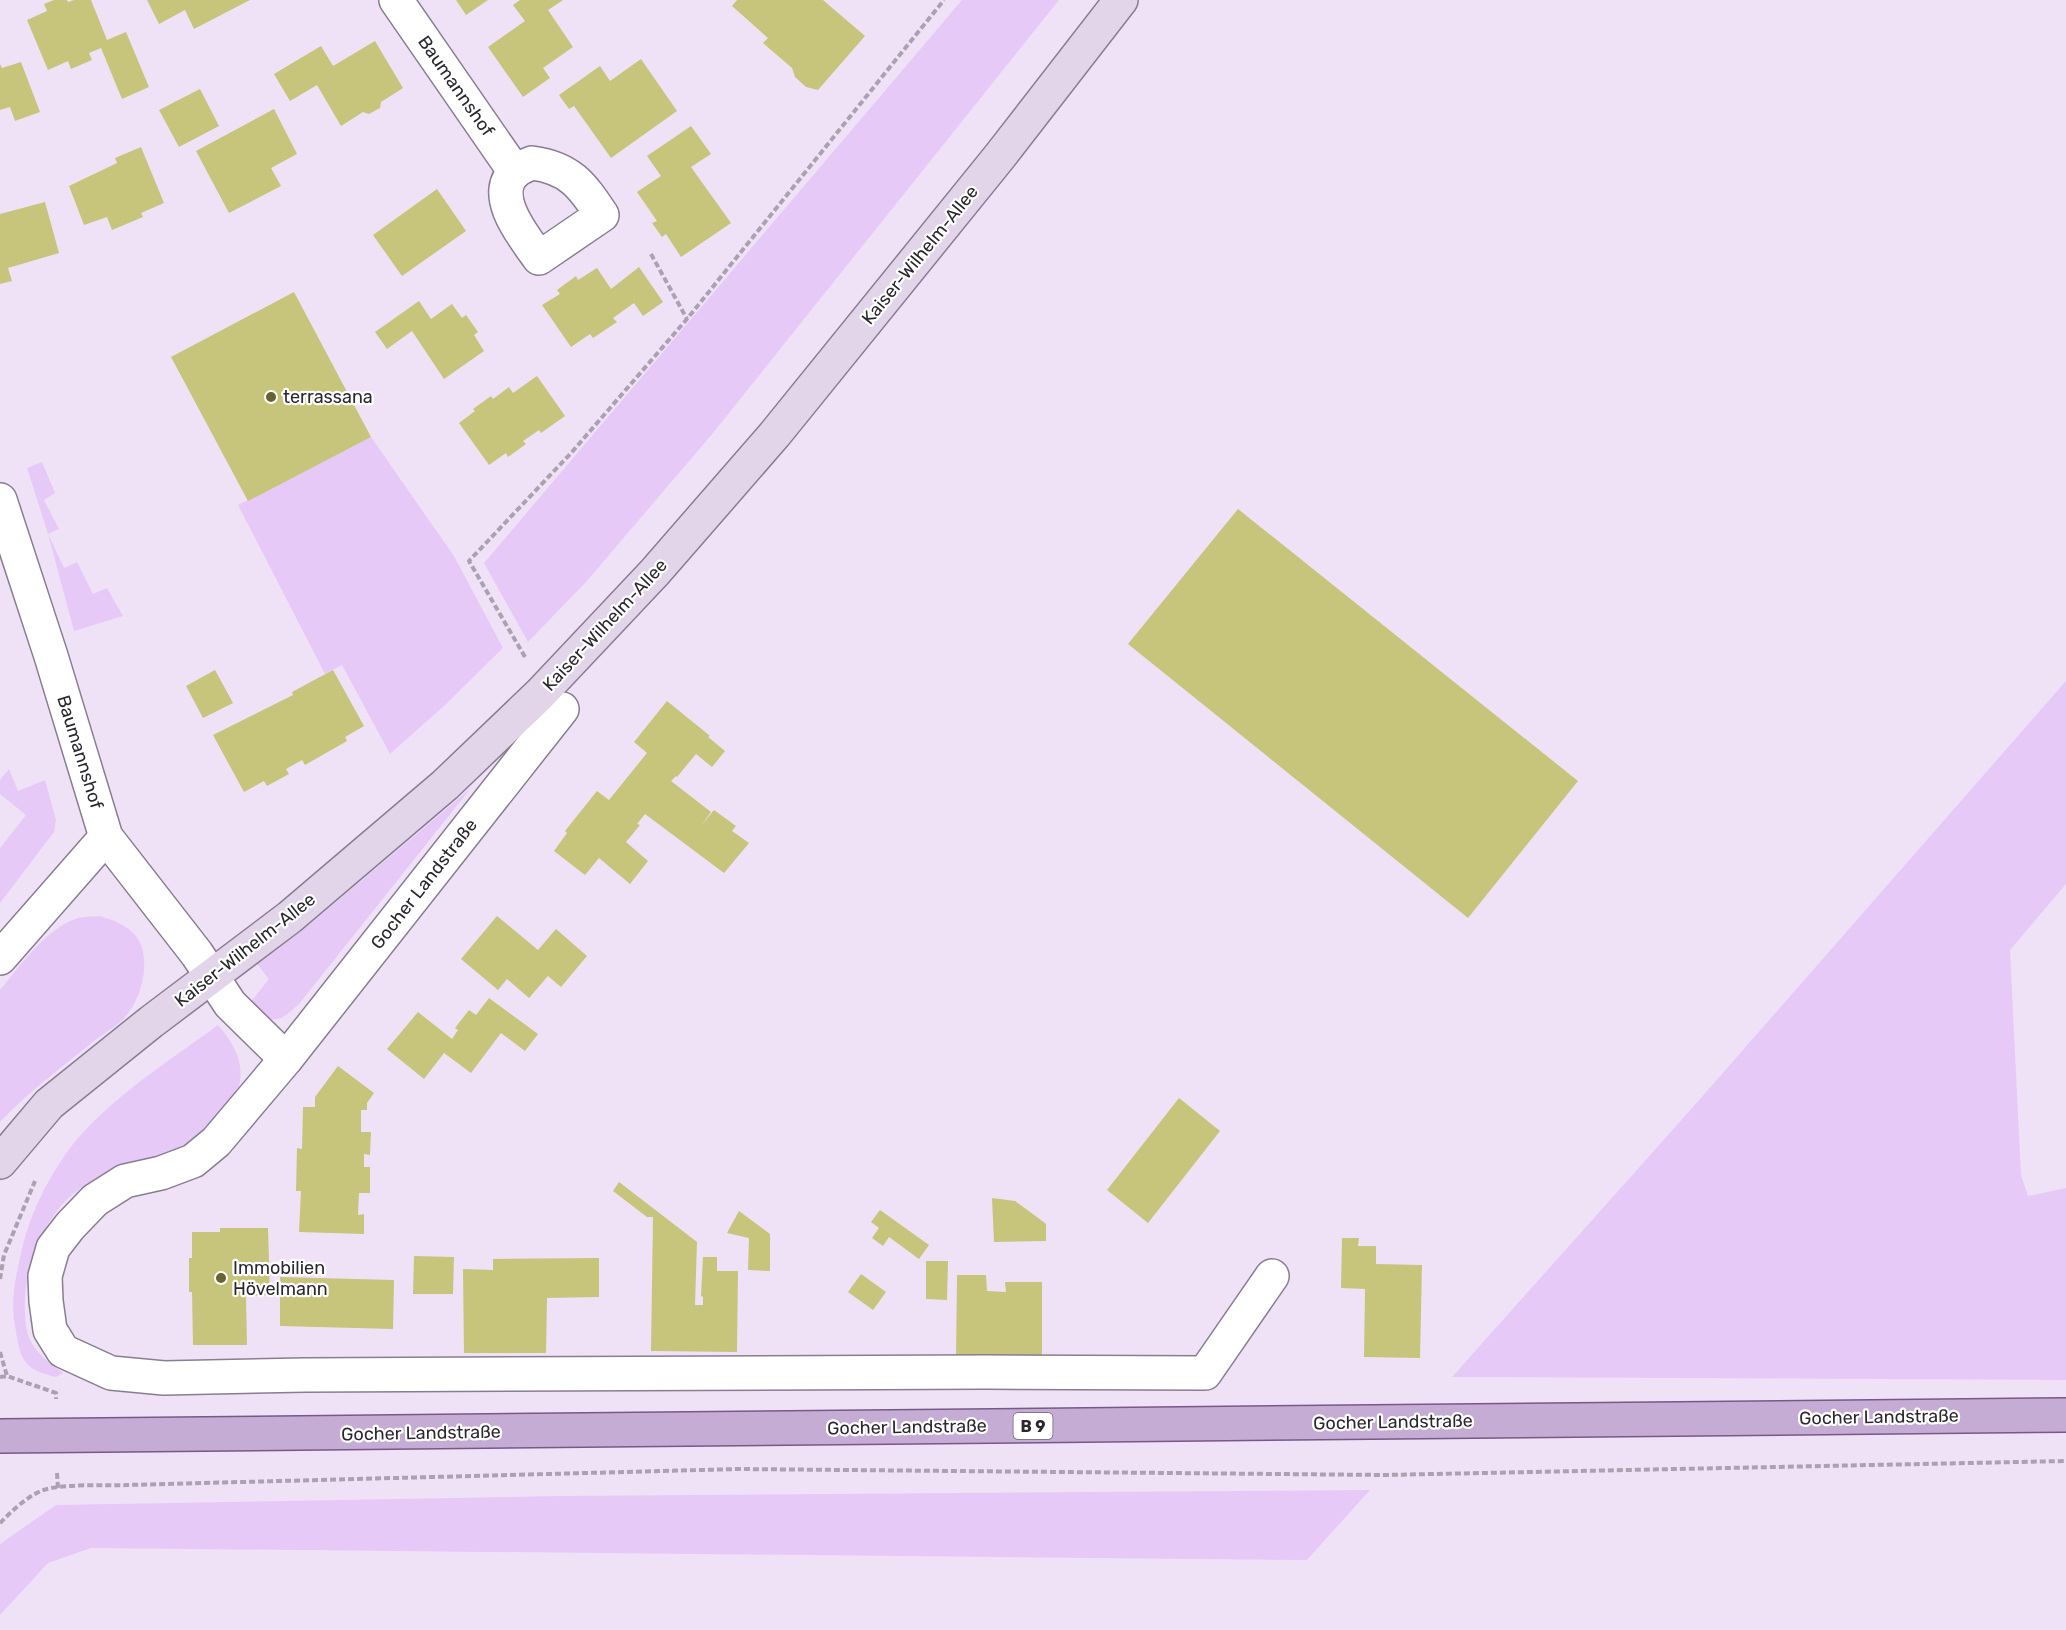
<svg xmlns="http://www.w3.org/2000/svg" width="2066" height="1630" font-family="Rubik,sans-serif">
	<rect width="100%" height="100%" fill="#efe2f7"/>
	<g fill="#e7c9f8">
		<polygon points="962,0 1059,0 713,433 586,582 528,642 484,563"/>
		<polygon points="371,437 454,556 503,648 445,705 390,754 342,665 325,674 238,505"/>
		<polygon points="42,462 55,493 44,500 59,529 48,534 64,568 77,562 93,594 107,588 123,616 74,631 48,534 27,468"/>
		<polygon points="2066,681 2066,884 2010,950 2021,1175 2028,1196 2066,1188 2066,1380 1452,1377 1693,1107"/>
		<polygon points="9,769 18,791 45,780 56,820 54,832 0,903 0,848 26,815 0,794 0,780"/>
		<path d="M471,788L299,1004C276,1025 273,1024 249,1004L269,979L257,964L309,925Z"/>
		<path d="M99,916C112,920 126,924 135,935C152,954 143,994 129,1012C121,1024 105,1033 94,1041C62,1067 28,1092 0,1122V990C21,965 44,931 75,919C82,916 92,917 99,916Z"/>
		<path d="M218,1025C253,1064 246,1098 206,1130C199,1135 192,1142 184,1146C147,1164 105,1167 72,1195C46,1216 27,1263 25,1297C24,1339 29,1348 63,1373L56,1377C21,1369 21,1359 15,1326C10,1301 16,1274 22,1249C33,1203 60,1153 95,1120C132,1084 177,1055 218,1025Z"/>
		<polygon points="1370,1490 1307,1560 91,1548 48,1563 0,1615 0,1544 56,1505 559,1496"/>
	</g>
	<g fill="#c7c47b">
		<polygon points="54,0 67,0 68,2 74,0 91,0 107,40 126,32 149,87 122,99 101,48 89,53 92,60 71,69 68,61 48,70 27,20 47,11 44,4"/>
		<polygon points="147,0 250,0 194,29 185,10 159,24"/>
		<polygon points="456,0 488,0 466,15"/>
		<polygon points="520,0 563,0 548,10 573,47 543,68 550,78 523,97 488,47 525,21 513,5"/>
		<polygon points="737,0 823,0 865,36 818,90 806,87 795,77 792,68 763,43 768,38 732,6"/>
		<polygon points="375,41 403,88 381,102 380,108 369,114 363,112 341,126 317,85 290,101 274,74 321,46 333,66"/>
		<polygon points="641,59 677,111 611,158 574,106 569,109 559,95 600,66 610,81"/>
		<polygon points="21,62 40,112 15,121 10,107 0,110 0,64 2,68"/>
		<polygon points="200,89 219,126 179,147 159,110"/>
		<polygon points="274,109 297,154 271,168 281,186 229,213 196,151"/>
		<polygon points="691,126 711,154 691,167 731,223 681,257 666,234 662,237 652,223 657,221 637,192 661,176 647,156"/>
		<polygon points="141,147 164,203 141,213 143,217 112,230 107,217 84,225 69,186 117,163 115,158"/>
		<polygon points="437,189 466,231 402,276 373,235"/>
		<polygon points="45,202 59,253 8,268 12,281 0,284 0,214"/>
		<polygon points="639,267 663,302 643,316 634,303 613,318 617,322 593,338 590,334 571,347 542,305 560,294 557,290 576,276 578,280 597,268 611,289"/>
		<polygon points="294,292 371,437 248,501 171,357"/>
		<polygon points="419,301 431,319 452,304 462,318 466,315 478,332 474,335 484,351 444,379 412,331 387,349 375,332"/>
		<polygon points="537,376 565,416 541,433 539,430 523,441 526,444 508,457 506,453 489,465 459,423 475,411 473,409 491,396 493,399 509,387 513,393"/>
		<polygon points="1238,509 1578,781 1468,918 1128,644"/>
		<polygon points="215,670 233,703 203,718 186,686"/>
		<polygon points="333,670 364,726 345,737 347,741 305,765 302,760 286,769 289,774 267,786 264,781 244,792 213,735 293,695 292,692"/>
		<polygon points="667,701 710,736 708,737 725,751 712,767 696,754 677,777 676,776 671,781 711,812 701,826 714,810 736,826 732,831 749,843 724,873 645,814 637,824 640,825 626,842 648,861 630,884 599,858 585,875 554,851 567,833 565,831 597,791 609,800 647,753 634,742"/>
		<polygon points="497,916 538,950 556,929 587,956 561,987 548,976 529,998 507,979 498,990 461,959"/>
		<polygon points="489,998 538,1034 525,1051 501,1033 471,1073 444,1053 424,1079 387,1049 418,1012 452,1039 458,1030 455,1028 469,1010 476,1015"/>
		<polygon points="338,1066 374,1093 367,1103 367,1110 361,1110 361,1132 371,1132 370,1155 364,1154 364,1167 370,1167 370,1193 359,1193 358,1215 364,1214 364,1234 299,1232 301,1191 296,1191 297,1148 302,1149 303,1107 315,1107 315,1097"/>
		<polygon points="1179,1098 1220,1131 1148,1223 1107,1190"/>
		<polygon points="619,1182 697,1242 695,1305 703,1305 703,1297 701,1296 703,1257 717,1257 717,1271 738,1271 737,1352 651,1351 653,1217 647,1217 613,1191"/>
		<polygon points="992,1198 1015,1201 1041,1220 1046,1224 1046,1241 994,1242"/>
		<polygon points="880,1210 929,1245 919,1259 889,1237 883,1246 872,1238 879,1228 871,1222"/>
		<polygon points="739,1211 770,1234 770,1271 748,1270 749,1238 727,1233"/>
		<polygon points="220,1228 268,1228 270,1295 246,1296 247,1345 193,1345 192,1292 189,1292 189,1258 192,1258 192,1232 220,1232"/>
		<polygon points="1342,1238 1359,1238 1358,1246 1376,1246 1376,1264 1422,1265 1420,1358 1364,1357 1365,1289 1341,1288"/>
		<polygon points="414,1256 454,1257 453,1294 413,1294"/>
		<polygon points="599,1258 599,1297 547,1298 546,1353 464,1353 463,1269 493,1270 493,1259"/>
		<polygon points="926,1261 948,1261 947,1300 926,1299"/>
		<polygon points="861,1274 886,1292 873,1310 848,1292"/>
		<polygon points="957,1275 986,1275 987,1291 1006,1292 1005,1282 1042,1282 1042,1356 956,1356"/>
		<polygon points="280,1277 394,1280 393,1329 280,1326"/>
	</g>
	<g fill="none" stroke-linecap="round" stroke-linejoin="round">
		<defs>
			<g id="street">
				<polyline points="396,0 515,172"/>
				<path d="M532,163C570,168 582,185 602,215L539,258C525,238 488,194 516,171C520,168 527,165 532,163Z"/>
				<polyline points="0,500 51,656 106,837 197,954 230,1004 286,1059"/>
				<polyline points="562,709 286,1059 216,1142 193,1161 161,1173 125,1181 95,1200 70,1226 53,1248 45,1276 46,1301 50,1330 63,1351 111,1373 164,1378 305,1375 986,1372 1205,1373 1272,1276"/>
				<polyline points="0,958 106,837"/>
			</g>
			<polyline id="secondary" points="0,1162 49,1104 151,1022 290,917 445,785 540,694 655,572 775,434 1000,156 1121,0"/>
			<polyline id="primary" points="0,1436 2066,1415"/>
		</defs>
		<use href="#street" stroke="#897d90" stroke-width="36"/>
		<use href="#secondary" stroke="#897d90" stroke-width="36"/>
		<use href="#primary" stroke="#775987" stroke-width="36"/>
		<g stroke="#aba1b1" stroke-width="4" stroke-dasharray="6 3" stroke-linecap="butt">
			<polyline points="651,254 687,319"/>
			<polyline points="525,657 469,561 572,452 687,319 944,0"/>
			<polyline points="0,1279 4,1255 35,1181"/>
			<polyline points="0,1352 7,1376 56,1393 56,1399"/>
			<polyline points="0,1377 7,1376"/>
			<polyline points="57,1473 58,1488"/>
			<path d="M0,1523C12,1511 25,1498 41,1491C60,1483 105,1486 127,1485L739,1469L1385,1475L2066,1461"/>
		</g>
		<use href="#street" stroke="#fff" stroke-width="33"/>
		<use href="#secondary" stroke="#e2d5e9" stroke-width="33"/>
		<use href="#primary" stroke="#c5acd4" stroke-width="33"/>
	</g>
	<g fill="#676431" stroke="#fff" stroke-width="2">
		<circle cx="271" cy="397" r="6"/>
		<circle cx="221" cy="1278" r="6"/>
	</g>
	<g text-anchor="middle" stroke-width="4.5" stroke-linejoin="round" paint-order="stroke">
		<rect fill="#fff" stroke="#6b686d" stroke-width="1.5" x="1013.5" y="1413" width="39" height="26" rx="4.5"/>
		<g font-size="16" font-weight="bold" fill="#2c272f">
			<text x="1033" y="1432">B 9</text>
		</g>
		<g font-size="18" fill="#2c272f" stroke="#fff">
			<text transform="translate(456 86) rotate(55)" y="6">Baumannshof</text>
			<text transform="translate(920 255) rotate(-51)" y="6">Kaiser-Wilhelm-Allee</text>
			<text transform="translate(605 625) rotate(-47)" y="6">Kaiser-Wilhelm-Allee</text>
			<text transform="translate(80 752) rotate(73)" y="6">Baumannshof</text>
			<text transform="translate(424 884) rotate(-52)" y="6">Gocher Landstraße</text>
			<text transform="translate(245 950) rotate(-38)" y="6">Kaiser-Wilhelm-Allee</text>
			<text transform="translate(1879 1417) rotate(-1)" y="6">Gocher Landstraße</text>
			<text transform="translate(1393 1422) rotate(-1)" y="6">Gocher Landstraße</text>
			<text transform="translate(907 1427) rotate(-1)" y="6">Gocher Landstraße</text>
			<text transform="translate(421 1433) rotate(-1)" y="6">Gocher Landstraße</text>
		</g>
		<g font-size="18" fill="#2c272f" stroke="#fff" text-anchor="start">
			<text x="283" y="403">terrassana</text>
			<text x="233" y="1274">Immobilien<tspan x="233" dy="21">Hövelmann</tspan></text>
		</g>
	</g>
</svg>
